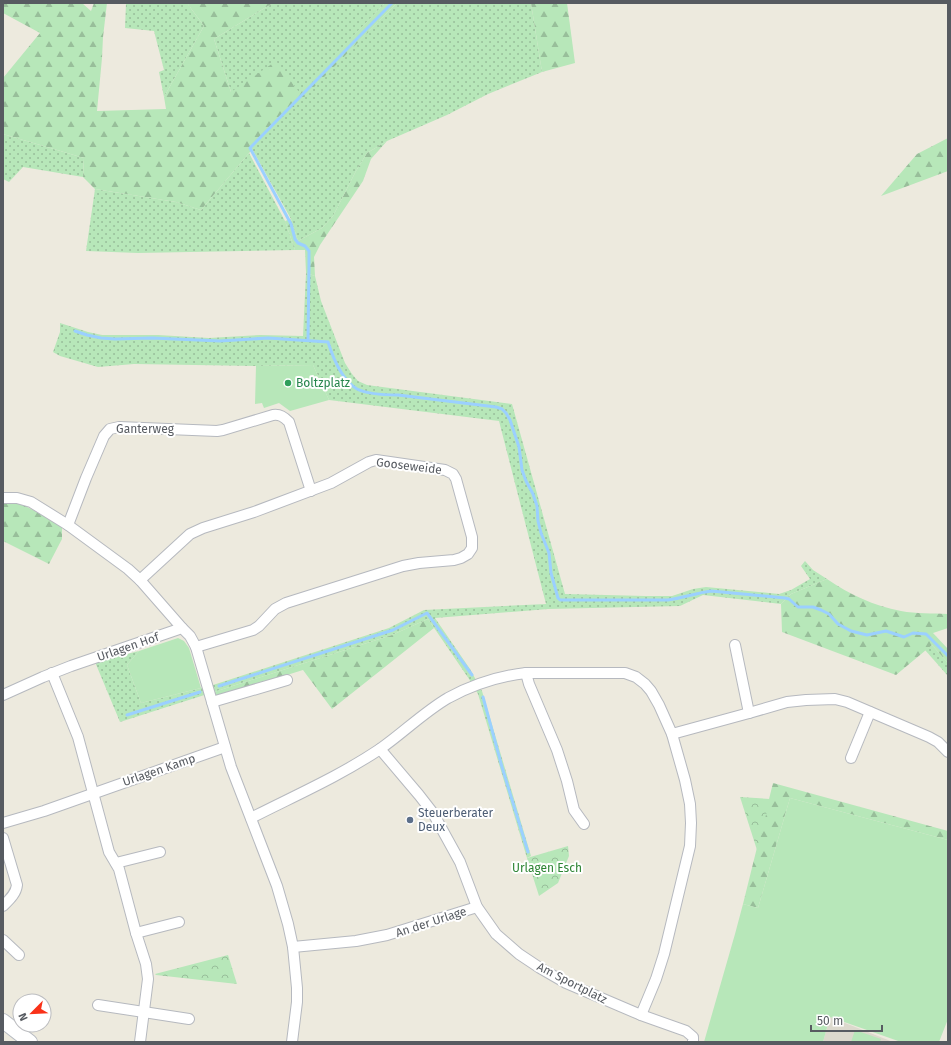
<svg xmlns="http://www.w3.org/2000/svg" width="951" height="1045" font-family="'Fira Sans',sans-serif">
	<defs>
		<pattern id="grass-dots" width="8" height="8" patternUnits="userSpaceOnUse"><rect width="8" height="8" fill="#b7e7b9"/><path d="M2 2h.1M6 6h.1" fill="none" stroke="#98be9a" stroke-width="1.8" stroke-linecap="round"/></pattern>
		<pattern id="forest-firs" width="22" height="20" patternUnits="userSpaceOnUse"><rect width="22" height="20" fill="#b7e7b9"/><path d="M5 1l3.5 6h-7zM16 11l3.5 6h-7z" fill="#98be9a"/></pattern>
		<pattern id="park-crowns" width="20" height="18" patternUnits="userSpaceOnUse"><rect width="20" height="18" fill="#b7e7b9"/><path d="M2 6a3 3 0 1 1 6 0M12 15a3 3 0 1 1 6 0" fill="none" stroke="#98be9a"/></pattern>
	</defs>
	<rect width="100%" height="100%" fill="#edeade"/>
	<polygon fill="#dcd9cd" points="830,1017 893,1042 823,1042"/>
	<g fill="url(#grass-dots)">
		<polygon points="126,3 187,3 204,26 164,97 159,72 164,70 154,31 125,28"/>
		<polygon points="273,3 385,3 299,93 231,92 214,39"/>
		<polygon points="397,3 531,3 542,72 488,94 447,115 387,141 367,153 356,171 333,216 322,228 298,241 291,219 252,149"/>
		<polygon points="3,134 84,158 83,177 23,167 9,182 3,179"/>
		<polygon points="249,153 285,221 295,250 138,253 86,251 95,189 176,202 201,210"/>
		<polygon points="306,273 315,276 321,301 345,363 352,374 358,381 367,385 512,404 565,594 646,596 672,596 693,589 706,587 779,594 791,590 810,579 801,566 805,561 813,570 827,579 791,594 781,604 703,595 680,606 548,609 435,618 470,669 482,691 531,856 527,858 478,694 469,679 428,619 392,635 120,722 95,662 139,651 127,665 141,703 213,685 389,628 424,610 546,604 499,421 329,400 313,365 256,366 134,364 98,367 60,356 53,352 60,332 60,323 88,332 102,335 158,335 209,338 260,335 303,336"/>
		<polygon points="932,645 948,663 948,676 925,650"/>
	</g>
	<g fill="url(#forest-firs)">
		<polygon points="3,3 82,3 91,11 94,3 107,3 103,37 102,58 97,111 166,109 164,97 204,26 187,3 273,3 214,39 231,92 276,61 299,92 385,3 397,3 249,153 201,210 176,202 95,189 83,177 84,158 3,134 3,78 40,33 3,13"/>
		<polygon points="531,3 567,3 575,63 542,72"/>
		<polygon points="948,138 948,171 881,196 917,154"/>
		<polygon points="387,141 371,159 363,181 320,245 314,257 315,276 306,273 305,250 295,250 285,221 291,219 298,241 322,228 333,216 356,171 367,153"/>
		<polygon points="3,503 19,503 35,511 62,526 62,539 49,564 3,541"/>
		<path d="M827,579C849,594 874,606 901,611C916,614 933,613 948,614V628L933,633L948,649V663L932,645L896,675L782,632L781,604L791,594Z"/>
		<polygon points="428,619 434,628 332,709 303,670 216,697 214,692 392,635"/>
		<polygon points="773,783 948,831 948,840 790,798 758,908 743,904"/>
	</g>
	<g fill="url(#park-crowns)">
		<polygon points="740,797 770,799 757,850"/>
		<polygon points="568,846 569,856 558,883 539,896 527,858"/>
		<polygon points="228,955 237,984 156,975 155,974"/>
	</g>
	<g fill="#b7e7b9">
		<polygon points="313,365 329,400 290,411 279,403 264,408 262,403 255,404 256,366"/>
		<polygon points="178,638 184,641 189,648 201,688 141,703 127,665 139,651"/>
		<polygon points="790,798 948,840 948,1019 939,1042 901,1042 830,1017 823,1042 704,1042 735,934 743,904 758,908"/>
		<polygon points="855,1030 881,1039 880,1042 851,1042"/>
	</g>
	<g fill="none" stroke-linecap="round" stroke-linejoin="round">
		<g stroke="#9bd0ff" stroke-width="3">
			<path d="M75,331L87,335L101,338L115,339L152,338L220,341L268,338L328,342C333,358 342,380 357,389C367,394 386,395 398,395L496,407L502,409L506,413L510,420L519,447L522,470L526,481L533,494L537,506L538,521L541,533L549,553L551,573L558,598L560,600H668C683,598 696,593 711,591L785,598L789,599L798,607H813L821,610L829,614L838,624L851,631L867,635L886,631L904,637L913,633L926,634L948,656"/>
			<polyline points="308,340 309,266 309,251 305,246 298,243 295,239 291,224 250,148 392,3"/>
			<polyline points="219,686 393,630 427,613 472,675"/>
			<polyline points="483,697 502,767 528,852"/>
			<polyline points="127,715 200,692"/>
		</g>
		<defs>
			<g id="street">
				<polyline points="3,498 17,498 31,502 68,525"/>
				<polyline points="140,580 190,534 203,528 254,512 331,483 369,462 376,460 445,470 453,474 456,479 472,537 472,548 468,554 461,558 454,560 419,563 403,566 286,603 275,609 259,626 253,630 196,647"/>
				<path d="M182,628L140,580L128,569L68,525L86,478L104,436L110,429L119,427L217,431L223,430L273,415C280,414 284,417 289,422L311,491"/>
				<polyline points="52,673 78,737 109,852 119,869 136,933 146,964 148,979 140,1042"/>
				<polyline points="526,673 529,684 557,750 567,781 574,810 584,824"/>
				<polyline points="3,695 43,677 71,666 182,628 190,636 196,647 231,767 277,886 288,924 293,947 297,988 297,1002 292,1042"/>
				<polyline points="212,702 287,680"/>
				<polyline points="749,713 787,702 806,700 835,699 847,702 929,737 938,742 948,752"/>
				<polyline points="672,734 749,713 735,645"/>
				<polyline points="380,749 419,795 433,813 460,862 477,907 496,934 519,954 540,968 566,983 641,1015 686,1031 693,1037 693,1042"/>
				<polyline points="851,758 870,712"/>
				<path d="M251,818C294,796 340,776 380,749C403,733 424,712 448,698C472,685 499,676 526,673H625L636,677L645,684L651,691L659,705L672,734L685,780L690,804L691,823L690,846L664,954L656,979L641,1015"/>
				<polyline points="3,823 44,811 225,747"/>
				<path d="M3,838L17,885C16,894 9,900 3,906"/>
				<polyline points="116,863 160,852"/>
				<polyline points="136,933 179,922"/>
				<polyline points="3,940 19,955"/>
				<polyline points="293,947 356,941 387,935 477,907"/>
				<polyline points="98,1005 189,1019"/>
			</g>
			<polyline id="secondary" points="3,1021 30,1042"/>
		</defs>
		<use href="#street" stroke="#b6b9bf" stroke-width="12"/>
		<use href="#secondary" stroke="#b7bbc2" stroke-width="16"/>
		<use href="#street" stroke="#fff" stroke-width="10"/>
		<use href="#secondary" stroke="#fff" stroke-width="14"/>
	</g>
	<circle fill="#2e9e5b" stroke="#fff" stroke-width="1.5" cx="288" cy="383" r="4"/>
	<circle fill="#5c6f8a" stroke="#fff" stroke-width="1.5" cx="410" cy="820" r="4"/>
	<g text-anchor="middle" stroke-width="4" stroke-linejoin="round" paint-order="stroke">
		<g font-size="12" fill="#27864d" stroke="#fff" text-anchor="start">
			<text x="296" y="387">Boltzplatz</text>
		</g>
		<g font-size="12" fill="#575b61" stroke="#fff">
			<text x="145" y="433">Ganterweg</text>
			<text transform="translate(409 466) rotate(7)" y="4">Gooseweide</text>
			<text transform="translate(128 647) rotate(-19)" y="4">Urlagen Hof</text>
			<text transform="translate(159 770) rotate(-19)" y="4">Urlagen Kamp</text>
			<text transform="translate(431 922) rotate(-18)" y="4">An der Urlage</text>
			<text transform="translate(572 983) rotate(27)" y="4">Am Sportplatz</text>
		</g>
		<g font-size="12" fill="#4e5e75" stroke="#fff" text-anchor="start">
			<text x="418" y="817">Steuerberater<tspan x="418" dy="14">Deux</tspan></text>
		</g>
		<g font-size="12" fill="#2c8433" stroke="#fff">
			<text x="547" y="872">Urlagen Esch</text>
		</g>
	</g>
	<rect width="951" height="1045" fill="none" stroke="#575b61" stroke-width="8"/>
	<g transform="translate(32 1013) rotate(246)"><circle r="19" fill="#ffffff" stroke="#bcbdc0"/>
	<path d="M0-3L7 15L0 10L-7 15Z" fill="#f93118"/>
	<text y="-6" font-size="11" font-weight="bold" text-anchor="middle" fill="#575b61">N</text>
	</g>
	<path d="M811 1025v6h71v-6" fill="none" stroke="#575b61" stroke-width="2"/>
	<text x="817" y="1025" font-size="12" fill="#575b61" stroke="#ffffff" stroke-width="3" paint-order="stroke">50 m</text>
</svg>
